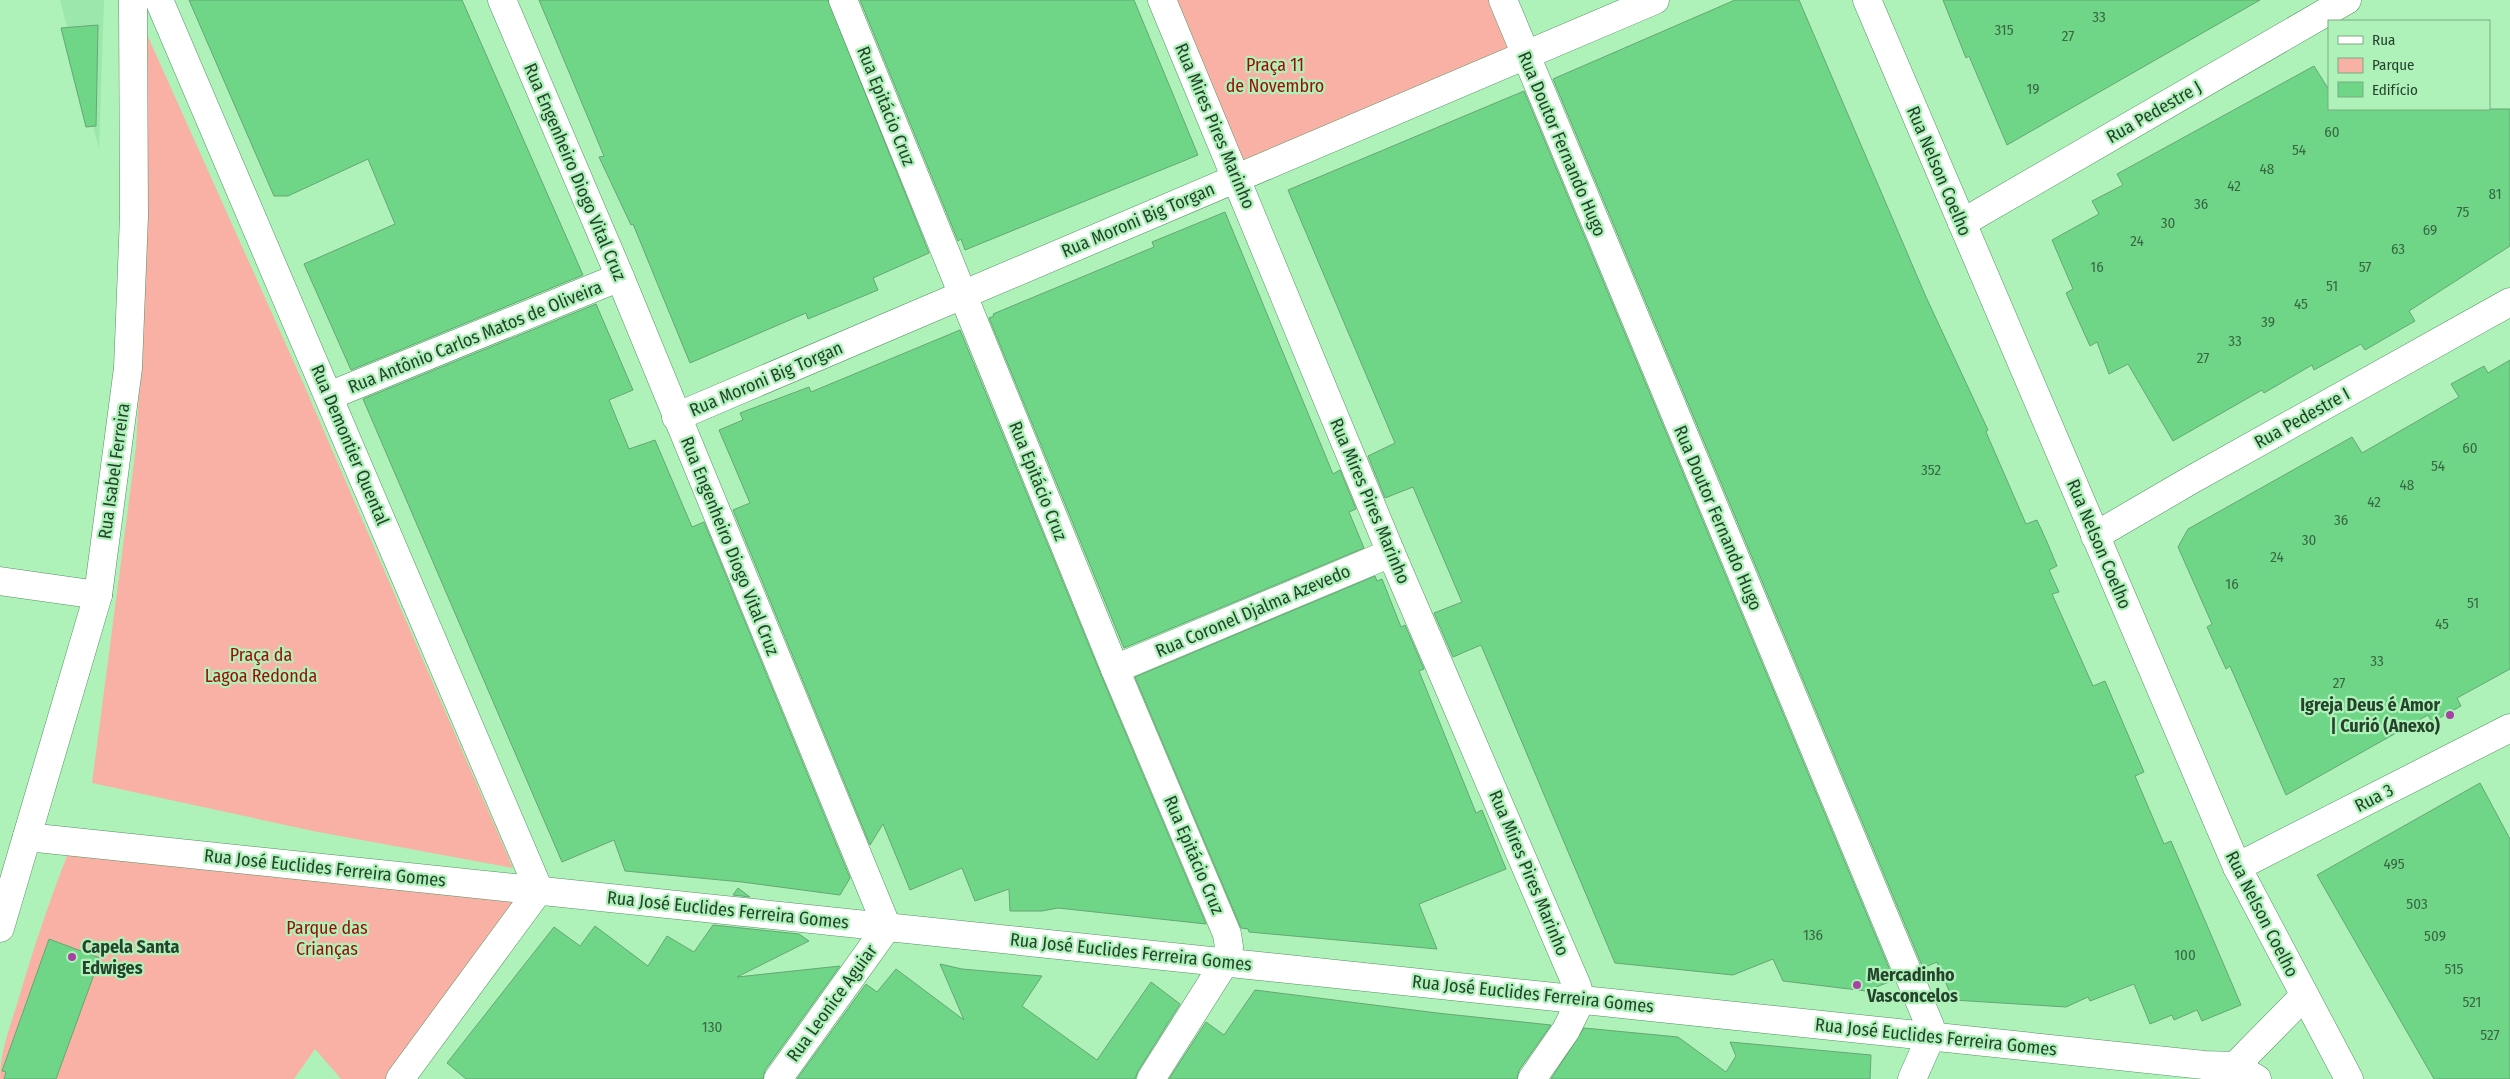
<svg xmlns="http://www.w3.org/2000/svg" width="2510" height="1079" font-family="'Fira Sans Condensed',sans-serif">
	<rect width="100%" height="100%" fill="#aef2ba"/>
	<polygon fill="#9ce7ab" points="60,0 104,0 99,149"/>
	<g fill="#fab1a5">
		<polygon points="1159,0 1514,0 1536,52 1235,174"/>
		<polygon points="145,30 301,378 513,868 313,831 92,783 136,447 140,375"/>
		<path d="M77,831L518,899L387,1079H341L315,1049L294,1079H0C0,1052 10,1027 18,1001C35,943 54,887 77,831Z"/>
	</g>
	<g fill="#6fd587" stroke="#65a773">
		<polygon points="189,0 462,0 583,275 351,370 304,264 395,224 368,159 288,196 274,196"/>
		<polygon points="539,0 828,0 929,253 873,278 878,290 808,319 806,313 690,363 633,224 631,225 599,157 604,156"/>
		<polygon points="860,0 1134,0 1198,155 965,250 961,239 958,241"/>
		<polygon points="1735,0 1799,0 1926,297 1988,430 1986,432 2026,524 2037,520 2047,542 2057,566 2049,570 2059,592 2052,594 2093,686 2105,681 2144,772 2135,776 2164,844 2171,841 2241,1005 2202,1021 2197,1010 2174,1020 2172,1015 2150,1024 2134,984 2090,1001 2088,997 2066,1007 1953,1000 1937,962 1923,968 1553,79"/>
		<polygon points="1943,0 2260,0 2007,145 1969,56 1966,58"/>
		<polygon points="98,25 96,126 86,127 61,28"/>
		<polygon points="2314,66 2329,90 2329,109 2510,109 2510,246 2409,311 2415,321 2365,350 2361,344 2314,370 2312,365 2264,393 2262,390 2173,441 2128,364 2109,374 2097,342 2090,346 2066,293 2073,289 2052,240 2099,214 2092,201 2123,185 2117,174"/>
		<polygon points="1524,91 1894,980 1866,991 1783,981 1773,959 1733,975 1615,963 1481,645 1453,657 1434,613 1462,602 1413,487 1385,498 1368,456 1395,443 1288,190"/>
		<polygon points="1225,212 1333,474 1340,470 1356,509 1349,512 1364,548 1124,648 989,318 994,316 993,314 1154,247 1152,242"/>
		<polygon points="596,304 633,390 609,400 629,449 655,440 692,527 704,522 850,878 840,895 742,882 625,871 614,840 562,862 363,399"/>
		<polygon points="960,330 1101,675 1206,924 1058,908 1042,911 1010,911 1009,889 975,901 962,868 910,890 883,824 870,845 733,510 750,503 719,430 743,420 740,413 809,387 811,392"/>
		<polygon points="2510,360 2510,669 2457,698 2461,706 2432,722 2428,715 2286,795 2230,666 2226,669 2207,627 2212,624 2178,547 2188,529 2352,437 2362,453 2459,397 2451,384 2484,366 2488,373"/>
		<polygon points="1375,576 1377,581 1382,579 1401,627 1405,625 1424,669 1419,671 1476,813 1482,810 1506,869 1419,904 1437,949 1249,932 1248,929 1241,928 1135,677"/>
		<polygon points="2480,783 2510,839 2510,1079 2434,1079 2317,875"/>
		<polygon points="738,888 750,897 733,895"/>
		<polygon points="713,925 799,934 809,941 737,977 840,966 765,1070 763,1079 466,1079 447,1063 554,927 580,946 595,926 648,966 667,936 694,952"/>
		<polygon points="49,939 100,958 56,1079 4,1079 6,1072 2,1071"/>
		<polygon points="940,964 962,969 1042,976 1022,1006 1097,1060 1151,982 1180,1004 1138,1071 1135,1079 797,1079 866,984 877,992 896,969 964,1020"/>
		<polygon points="1255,990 1437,1013 1551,1025 1519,1070 1517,1079 1169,1079 1206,1022 1224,1035"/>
		<polygon points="1584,1028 1678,1037 1726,1072 1736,1056 1730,1042 1871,1055 1870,1079 1551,1079"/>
	</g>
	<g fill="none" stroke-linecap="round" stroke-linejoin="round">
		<defs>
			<g id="minor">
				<polyline points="159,0 539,890 400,1079"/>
				<polyline points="502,0 620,277 887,927 778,1079"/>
				<polyline points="843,0 1115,669 1227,934 1229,947 1225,962 1151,1079"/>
				<polyline points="1162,0 1391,553 1577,986 1581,1000 1566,1030 1532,1079"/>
				<polyline points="1503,0 1930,1026 1931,1036 1912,1079"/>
				<polyline points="1867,0 2237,867 2349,1079"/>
				<polyline points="1962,223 2347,0"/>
				<polyline points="329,396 620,277"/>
				<polyline points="676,417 1655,0"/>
				<polyline points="2095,536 2191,480 2510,302"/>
				<polyline points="0,581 98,595"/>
				<polyline points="1115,669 1391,553"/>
				<polyline points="27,837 2204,1065 2235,1066 2257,1079"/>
				<polyline points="2237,867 2510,728"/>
				<polyline points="0,928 98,595 128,368 134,216 133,0"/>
				<polyline points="2235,1066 2304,996"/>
			</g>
		</defs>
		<use href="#minor" stroke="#51925f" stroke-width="29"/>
		<use href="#minor" stroke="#fff" stroke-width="28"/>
	</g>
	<g fill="#a941a4" stroke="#aef2ba" stroke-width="2">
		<circle cx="2450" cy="715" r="5"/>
		<circle cx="72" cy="957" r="5"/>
		<circle cx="1857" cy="985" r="5"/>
	</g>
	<g text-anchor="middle" stroke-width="4.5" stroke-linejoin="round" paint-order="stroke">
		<g font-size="15" fill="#386743">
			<text x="2099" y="22">33</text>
			<text x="2004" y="35">315</text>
			<text x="2068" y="41">27</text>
			<text x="2033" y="94">19</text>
			<text x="2332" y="137">60</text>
			<text x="2299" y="155">54</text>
			<text x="2267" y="174">48</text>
			<text x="2234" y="191">42</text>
			<text x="2495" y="199">81</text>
			<text x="2201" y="209">36</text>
			<text x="2463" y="217">75</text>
			<text x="2168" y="228">30</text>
			<text x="2430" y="235">69</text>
			<text x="2137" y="246">24</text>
			<text x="2398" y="254">63</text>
			<text x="2097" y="272">16</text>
			<text x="2365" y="272">57</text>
			<text x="2332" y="291">51</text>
			<text x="2301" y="309">45</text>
			<text x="2268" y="327">39</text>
			<text x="2235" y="346">33</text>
			<text x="2203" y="363">27</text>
			<text x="2470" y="453">60</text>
			<text x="2438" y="471">54</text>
			<text x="1931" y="475">352</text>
			<text x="2407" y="490">48</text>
			<text x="2374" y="507">42</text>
			<text x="2341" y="525">36</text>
			<text x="2309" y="545">30</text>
			<text x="2277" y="562">24</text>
			<text x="2232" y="589">16</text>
			<text x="2473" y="608">51</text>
			<text x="2442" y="629">45</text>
			<text x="2377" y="666">33</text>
			<text x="2339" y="688">27</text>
			<text x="2394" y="869">495</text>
			<text x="2417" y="909">503</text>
			<text x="1813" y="940">136</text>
			<text x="2435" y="941">509</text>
			<text x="2185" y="960">100</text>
			<text x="2454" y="974">515</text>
			<text x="2472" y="1007">521</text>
			<text x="712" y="1032">130</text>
			<text x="2490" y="1040">527</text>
		</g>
		<g font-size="18" fill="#9e0b03" stroke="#aef2ba">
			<text x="1275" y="71">Praça 11<tspan x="1275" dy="21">de Novembro</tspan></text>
			<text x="261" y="661">Praça da<tspan x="261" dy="21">Lagoa Redonda</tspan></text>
			<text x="327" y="934">Parque das<tspan x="327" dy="21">Crianças</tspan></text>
		</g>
		<g font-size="18" fill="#26422c" stroke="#aef2ba">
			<text transform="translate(886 106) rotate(68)" y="6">Rua Epitácio Cruz</text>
			<text transform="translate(2154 112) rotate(-30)" y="6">Rua Pedestre J</text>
			<text transform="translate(1215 126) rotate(67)" y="6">Rua Mires Pires Marinho</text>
			<text transform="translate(1562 144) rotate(67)" y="6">Rua Doutor Fernando Hugo</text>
			<text transform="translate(1939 171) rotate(67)" y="6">Rua Nelson Coelho</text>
			<text transform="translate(575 172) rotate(67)" y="6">Rua Engenheiro Diogo Vital Cruz</text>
			<text transform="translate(1138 220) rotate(-23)" y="6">Rua Moroni Big Torgan</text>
			<text transform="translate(475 337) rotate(-22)" y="6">Rua Antônio Carlos Matos de Oliveira</text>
			<text transform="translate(766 379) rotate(-23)" y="6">Rua Moroni Big Torgan</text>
			<text transform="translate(2302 418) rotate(-29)" y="6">Rua Pedestre I</text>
			<text transform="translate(350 445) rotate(67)" y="6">Rua Demontier Quental</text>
			<text transform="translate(114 471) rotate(-82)" y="6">Rua Isabel Ferreira</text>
			<text transform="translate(1038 481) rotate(68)" y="6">Rua Epitácio Cruz</text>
			<text transform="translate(1370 501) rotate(67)" y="6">Rua Mires Pires Marinho</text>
			<text transform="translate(1718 518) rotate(67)" y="6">Rua Doutor Fernando Hugo</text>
			<text transform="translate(2099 544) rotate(67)" y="6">Rua Nelson Coelho</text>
			<text transform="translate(730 546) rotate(68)" y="6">Rua Engenheiro Diogo Vital Cruz</text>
			<text transform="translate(1253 611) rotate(-23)" y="6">Rua Coronel Djalma Azevedo</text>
			<text transform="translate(2374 798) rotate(-27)" y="6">Rua 3</text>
			<text transform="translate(1194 855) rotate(67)" y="6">Rua Epitácio Cruz</text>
			<text transform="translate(325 868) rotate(6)" y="6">Rua José Euclides Ferreira Gomes</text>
			<text transform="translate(1529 873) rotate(67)" y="6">Rua Mires Pires Marinho</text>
			<text transform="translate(728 910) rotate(6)" y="6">Rua José Euclides Ferreira Gomes</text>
			<text transform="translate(2262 914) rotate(63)" y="6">Rua Nelson Coelho</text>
			<text transform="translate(1131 952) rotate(6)" y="6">Rua José Euclides Ferreira Gomes</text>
			<text transform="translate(1533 994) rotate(6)" y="6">Rua José Euclides Ferreira Gomes</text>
			<text transform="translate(832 1003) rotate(-54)" y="6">Rua Leonice Aguiar</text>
			<text transform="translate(1936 1037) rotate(6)" y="6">Rua José Euclides Ferreira Gomes</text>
		</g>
		<g font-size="18" font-weight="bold" fill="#26422c" stroke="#aef2ba" text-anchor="start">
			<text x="2440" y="711" text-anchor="end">Igreja Deus é Amor<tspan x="2440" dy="21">| Curió (Anexo)</tspan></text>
			<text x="82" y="953">Capela Santa<tspan x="82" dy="21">Edwiges</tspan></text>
			<text x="1867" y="981">Mercadinho<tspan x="1867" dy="21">Vasconcelos</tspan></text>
		</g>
	</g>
	<rect x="2328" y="20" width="162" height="90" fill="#aef2ba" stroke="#78ac81"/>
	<rect x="2338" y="36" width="25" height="8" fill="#ffffff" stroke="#78ac81"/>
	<text x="2372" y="45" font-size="15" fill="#26422c">Rua</text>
	<rect x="2338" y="58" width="25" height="15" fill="#fab1a5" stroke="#78ac81"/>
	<text x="2372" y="70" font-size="15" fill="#26422c">Parque</text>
	<rect x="2338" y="82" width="25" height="15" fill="#6fd587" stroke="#78ac81"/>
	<text x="2372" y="95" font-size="15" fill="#26422c">Edifício</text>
</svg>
